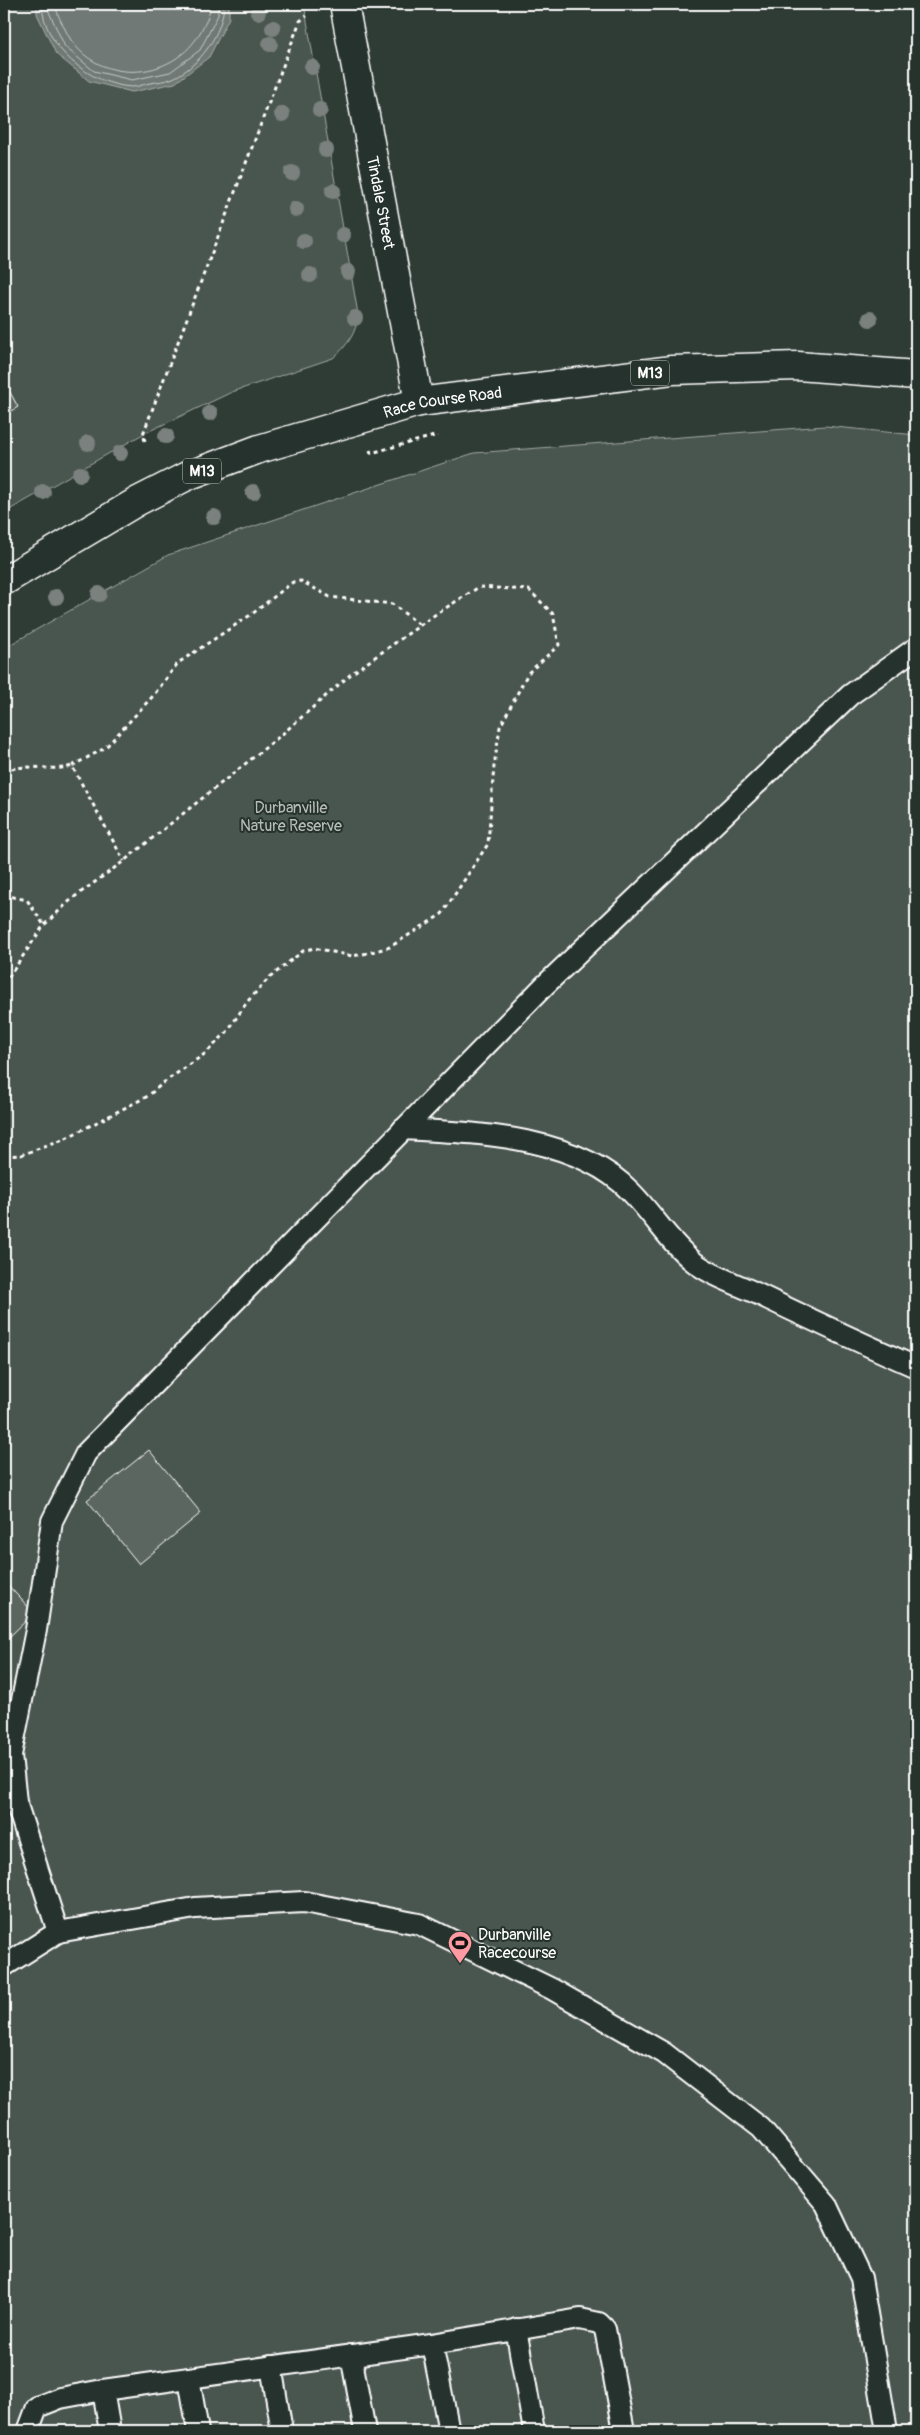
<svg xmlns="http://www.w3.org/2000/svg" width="920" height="2435" font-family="Pangolin,sans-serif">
	<rect width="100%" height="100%" fill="#2f3b35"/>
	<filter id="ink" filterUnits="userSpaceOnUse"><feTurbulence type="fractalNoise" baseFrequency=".02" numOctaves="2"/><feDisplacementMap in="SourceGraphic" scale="10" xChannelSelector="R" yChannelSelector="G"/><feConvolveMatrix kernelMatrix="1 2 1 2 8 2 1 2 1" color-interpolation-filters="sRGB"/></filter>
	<g filter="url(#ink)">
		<g fill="#4a544f" stroke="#a4aaa7">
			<path d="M4,4H304L358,314C357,333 347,346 333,358L232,392L143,434L4,513Z"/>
			<polygon points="825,426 916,435 916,2431 4,2431 4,648 168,555 474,453"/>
		</g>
		<polygon fill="#707975" stroke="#a9afac" points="37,4 229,4 229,18 209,57 175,83 132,92 89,81 56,54 37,14"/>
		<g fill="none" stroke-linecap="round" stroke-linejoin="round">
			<g stroke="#c6c9c8" stroke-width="1">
				<path d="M42,4C43,47 90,85 132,87C137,87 145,84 150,83C157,82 166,81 173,78C200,66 223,33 224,4"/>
				<polyline points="49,4 49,12 65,47 94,71 132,80 170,72 200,50 218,15 218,4"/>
				<path d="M56,4C56,13 61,21 65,29C91,87 175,84 202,29C207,20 210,14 210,4"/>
			</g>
		</g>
		<g fill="#5b6661" stroke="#fff">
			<polygon points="4,381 18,407 4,415"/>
			<polygon points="149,1450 201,1513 139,1564 87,1500"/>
			<polygon points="4,1581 34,1613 4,1642"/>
		</g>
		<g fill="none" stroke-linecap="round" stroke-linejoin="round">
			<defs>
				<g id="lane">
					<path d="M403,1129C476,1133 576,1135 631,1192C653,1214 669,1242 694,1262C710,1275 739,1285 758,1294C810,1319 863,1344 916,1367"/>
					<polyline points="58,1932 195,1908 304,1902 419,1924 552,1989 664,2053 761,2128 826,2204 861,2278 887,2431"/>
					<polyline points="4,1966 58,1932 16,1802 11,1755 36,1630 52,1521 86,1453 545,985 850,695 916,648"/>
					<polyline points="516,2329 534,2431"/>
					<polyline points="432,2344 449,2431"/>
					<polyline points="351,2355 365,2431"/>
					<polyline points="271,2366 282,2431"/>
					<polyline points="189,2378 198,2431"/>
					<polyline points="103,2390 110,2431"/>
					<polyline points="28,2431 37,2407 60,2398 103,2390 432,2344 580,2319 599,2323 605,2329 624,2431"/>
				</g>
				<g id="secondary">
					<path id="s1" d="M344,4L419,402"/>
				</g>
				<g id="primary">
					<path id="s2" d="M4,581L138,501L187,476L259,449L419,402L672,370L798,366L916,375"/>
				</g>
			</defs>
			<use href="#lane" stroke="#fff" stroke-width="24"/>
			<use href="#secondary" stroke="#fff" stroke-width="31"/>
			<use href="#primary" stroke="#fff" stroke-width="31"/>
			<g stroke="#fff" stroke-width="3" stroke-dasharray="4 4" stroke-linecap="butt">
				<polyline points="145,441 143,434 300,21 307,16"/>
				<polyline points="370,450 371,453 438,435"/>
				<polyline points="72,766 105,748 153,696 178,663 252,614 293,582 301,581 330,597 392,604 420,625"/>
				<path d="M4,772C25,761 50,773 72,766L124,861"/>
				<polyline points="4,895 27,900 44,925"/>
				<polyline points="4,984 44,925 73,898 124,861 280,736 351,674 436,614 479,587 529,590 553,614 559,645 528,673 500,727 494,766 488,844 442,914 390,947 368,953 352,956 314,948 303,951 269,978 247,1002 227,1032 206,1053 163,1083 148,1096 66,1138 21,1155 4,1156"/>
			</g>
			<use href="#lane" stroke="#26332d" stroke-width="20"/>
			<use href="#secondary" stroke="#26332d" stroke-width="28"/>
			<use href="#primary" stroke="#26332d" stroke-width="28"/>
		</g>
		<g fill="#7a817e">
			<circle cx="258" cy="12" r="8"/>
			<circle cx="273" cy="28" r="8"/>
			<circle cx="270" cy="44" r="8"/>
			<circle cx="312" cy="67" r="8"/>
			<circle cx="320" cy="110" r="8"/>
			<circle cx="282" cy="114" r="8"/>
			<circle cx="326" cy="150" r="8"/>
			<circle cx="292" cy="173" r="8"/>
			<circle cx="333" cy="191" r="8"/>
			<circle cx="296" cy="209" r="8"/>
			<circle cx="343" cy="235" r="8"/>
			<circle cx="304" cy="241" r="8"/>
			<circle cx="348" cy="272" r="8"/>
			<circle cx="310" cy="275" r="8"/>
			<circle cx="355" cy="318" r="8"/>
			<circle cx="870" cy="319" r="8"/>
			<circle cx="210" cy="413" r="8"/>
			<circle cx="166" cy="436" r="8"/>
			<circle cx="88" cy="443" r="8"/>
			<circle cx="120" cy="453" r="8"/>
			<circle cx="80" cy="474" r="8"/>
			<circle cx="43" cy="492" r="8"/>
			<circle cx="253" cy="492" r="8"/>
			<circle cx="214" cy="517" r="8"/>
			<circle cx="99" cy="594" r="8"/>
			<circle cx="56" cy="597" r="8"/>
		</g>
	</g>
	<defs>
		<symbol id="stadium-pin" viewBox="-11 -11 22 30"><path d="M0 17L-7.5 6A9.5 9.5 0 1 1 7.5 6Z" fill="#ff9aa2" stroke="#26332d"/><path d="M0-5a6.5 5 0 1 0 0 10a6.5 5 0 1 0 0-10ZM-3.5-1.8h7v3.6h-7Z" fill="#111"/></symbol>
	</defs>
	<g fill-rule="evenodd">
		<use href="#stadium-pin" x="446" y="1929" width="28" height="38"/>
	</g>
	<g text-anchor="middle" stroke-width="4" stroke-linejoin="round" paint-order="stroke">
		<g fill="#26332d" stroke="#bec2c0" stroke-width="1">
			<rect x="631" y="360.5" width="38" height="25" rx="4"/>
			<rect x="183" y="458.5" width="38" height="25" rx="4"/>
		</g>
		<g font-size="15" font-weight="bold" fill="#fff">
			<text x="650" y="378">M13</text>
			<text x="202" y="476">M13</text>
		</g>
		<g font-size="16" fill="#fff" stroke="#26332d">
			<text dy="6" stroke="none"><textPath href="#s1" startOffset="202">Tindale Street</textPath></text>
			<text dy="6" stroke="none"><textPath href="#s2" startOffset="478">Race Course Road</textPath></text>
		</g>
		<g font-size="16" fill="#b7bbb9" stroke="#26332d">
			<text x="291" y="813">Durbanville<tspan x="291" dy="18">Nature Reserve</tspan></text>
		</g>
		<g font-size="16" fill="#fff" stroke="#26332d" text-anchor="start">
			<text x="478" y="1940">Durbanville<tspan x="478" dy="18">Racecourse</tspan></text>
		</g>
	</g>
	<rect width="920" height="2435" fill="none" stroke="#26332d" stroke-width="20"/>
	<rect x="10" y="10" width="900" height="2415" fill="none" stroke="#fff" stroke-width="2" filter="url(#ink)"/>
</svg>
